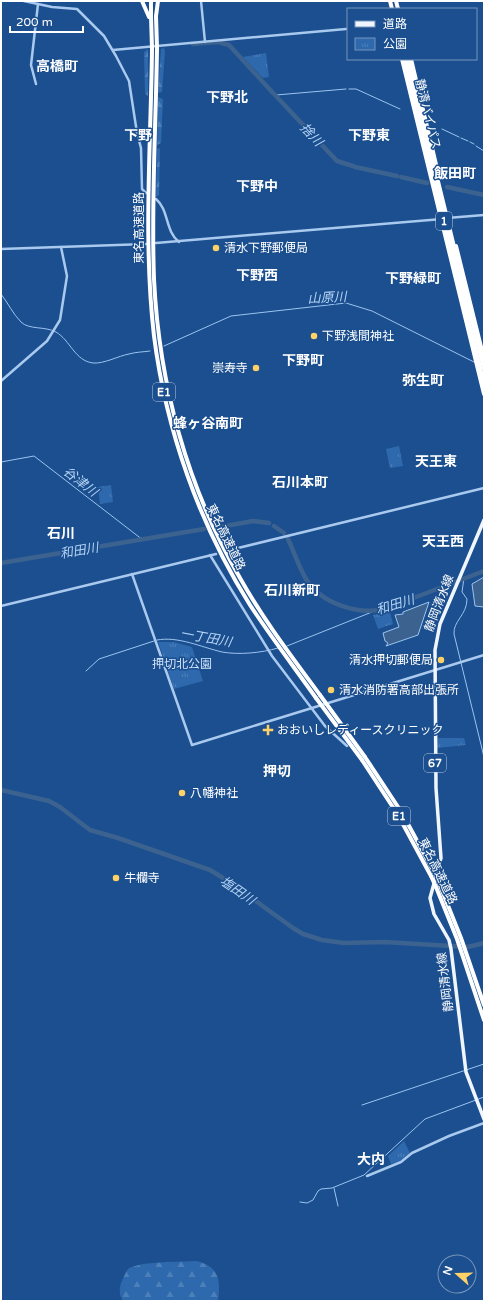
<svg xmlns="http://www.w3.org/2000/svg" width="485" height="1302" font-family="'Varela Round','Noto Sans JP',sans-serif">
	<defs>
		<pattern id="forest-firs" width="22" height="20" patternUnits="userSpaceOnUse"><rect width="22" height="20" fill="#2e69ad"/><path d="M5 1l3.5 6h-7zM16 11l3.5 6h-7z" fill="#4d80b9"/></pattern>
		<pattern id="park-tufts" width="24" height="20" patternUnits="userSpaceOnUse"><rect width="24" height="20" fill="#2e69ad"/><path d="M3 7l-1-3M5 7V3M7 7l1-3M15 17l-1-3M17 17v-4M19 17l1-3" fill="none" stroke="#4d80b9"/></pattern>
	</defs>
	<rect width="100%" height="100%" fill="#1b4f8f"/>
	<g fill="url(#forest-firs)">
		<polygon points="164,48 165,52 162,92 158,93 161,49"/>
		<polygon points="148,49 148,96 145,94 144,52"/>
		<polygon points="158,97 163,99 161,143 157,145"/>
		<polygon points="159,148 160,149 159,195 156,197 157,149"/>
		<path d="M196,1261C219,1266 221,1280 218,1301H123C119,1295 119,1289 121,1283C123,1279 125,1273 128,1269C138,1261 182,1262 196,1261Z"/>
	</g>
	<g fill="url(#park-tufts)">
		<polygon points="266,53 269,77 263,78 243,57"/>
		<polygon points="399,446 403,466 390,468 386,449"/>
		<polygon points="111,485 113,502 100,504 98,487"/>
		<polygon points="390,612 393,624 378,629 373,615"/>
		<polygon points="158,642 174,642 192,647 203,681 174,689"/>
		<polygon points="438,738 464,738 466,745 437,748"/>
		<polygon points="404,1141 410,1153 400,1161 391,1164 388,1156"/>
	</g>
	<g fill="#3c6290" stroke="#9cc4f0">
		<polygon points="484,577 484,607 475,606 472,584"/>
		<polygon points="429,602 418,635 386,646 388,643 385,641 383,633 399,627 395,615 403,614 403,612"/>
	</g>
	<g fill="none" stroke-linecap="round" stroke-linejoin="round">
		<g stroke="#9cc4f0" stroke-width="1">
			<polyline points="349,89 356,89 400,109"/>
			<polyline points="276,95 346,89"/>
			<polyline points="442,129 459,137"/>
			<polyline points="461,138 468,141"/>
			<polyline points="470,142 474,144"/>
			<polyline points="476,146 484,151"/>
			<path d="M1,294C8,303 13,314 21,322C29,330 45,326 56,332C70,340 75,361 93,363C104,364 118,356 129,354C136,352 143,352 150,351"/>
			<polyline points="164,346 231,316 346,303 372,311 474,362"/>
			<polyline points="1,462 34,456 143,540"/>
			<path d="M464,578L462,592L467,599C467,615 453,621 454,634L484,757"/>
			<path d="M157,640C178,636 201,647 222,652C239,655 261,653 278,648"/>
			<polyline points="287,646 372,612"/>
			<polyline points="86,671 99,659 154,641"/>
			<polyline points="362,1105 484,1064"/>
			<polyline points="334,1188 338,1206"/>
			<polyline points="300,1202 307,1203 313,1200 318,1191 321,1189 332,1188 364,1175 425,1119 484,1097"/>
		</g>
		<g stroke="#3c6290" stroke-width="4.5">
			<polyline points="193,44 218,42 229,45 273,93"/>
			<polyline points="275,95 337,161 353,166"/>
			<polyline points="355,167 397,176"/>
			<polyline points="401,177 427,183"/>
			<polyline points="447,187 484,195"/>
			<polyline points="274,526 284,533"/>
			<polyline points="220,527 253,521 269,523"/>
			<path d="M288,539C294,552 299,567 306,579C322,604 357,615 385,609L484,571"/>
			<polyline points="1,563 204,529"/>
			<polyline points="1,790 49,801 60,807 90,830 118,838 210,870 228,881 293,928 303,934 322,940 344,943 384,942 468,947 484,943"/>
		</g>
		<g stroke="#a9c9ee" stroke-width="2.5">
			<polyline points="24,1 52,7 77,9 104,36 116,56 129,81 137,133 141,148 142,189 146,193"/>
			<polyline points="201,1 205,42"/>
			<polyline points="113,50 346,29"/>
			<polyline points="36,84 31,65 38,4"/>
			<path d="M156,199C169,210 165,231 179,242"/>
			<polyline points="447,218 484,215"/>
			<polyline points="156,243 442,219"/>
			<polyline points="1,249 146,244"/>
			<polyline points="1,381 47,341 60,320 67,276 61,247"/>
			<polyline points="230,550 484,488"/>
			<polyline points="210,555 272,656 325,726 347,746"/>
			<polyline points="132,574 192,745 484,655"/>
			<polyline points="1,606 216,554"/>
			<polyline points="367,1176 401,1162 412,1153 449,1136 484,1123"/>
		</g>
		<polyline stroke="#f0f6ff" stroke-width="3.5" points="484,520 440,624 435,650 436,788 441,858 430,898 434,914 449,940 451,949 466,1072 484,1119"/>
		<g stroke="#fff" stroke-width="4">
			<polyline points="142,1 149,17"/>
			<polyline points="151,1 151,16"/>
			<polyline points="390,1 392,9"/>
			<polyline points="396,1 398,9"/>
			<polyline points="156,16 158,1"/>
			<path d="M152,48C151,144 143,241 154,336C166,430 199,524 250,605C271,637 294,667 316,698"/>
			<path d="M157,48C156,125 151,202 154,279C159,384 187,487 240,578C263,619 292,657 320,695"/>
			<polyline points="402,59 484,394"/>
			<polyline points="411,59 438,173"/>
			<polyline points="456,246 484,359"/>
			<polyline points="365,757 402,813 434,872"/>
			<polyline points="362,760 398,815 431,876"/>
			<polyline points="439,883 461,938 484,1005"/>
			<polyline points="436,887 457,939 484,1020"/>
		</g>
		<g stroke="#fff" stroke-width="4">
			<polyline points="151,16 152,48"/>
			<polyline points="156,16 157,48"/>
			<polyline points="405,59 484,384"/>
			<polyline points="408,59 484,369"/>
			<polyline points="320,695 365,757"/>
			<polyline points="316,698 362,760"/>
			<polyline points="434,872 439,883"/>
			<polyline points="431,876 436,887"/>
		</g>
	</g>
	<g fill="#ffd166" stroke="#1b4f8f" stroke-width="1.5">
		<circle cx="216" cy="248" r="4"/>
		<circle cx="314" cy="336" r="4"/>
		<circle cx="256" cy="368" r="4"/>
		<circle cx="441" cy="660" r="4"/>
		<circle cx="331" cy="690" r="4"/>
		<path d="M266 724h4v4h4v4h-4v4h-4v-4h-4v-4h4z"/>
		<circle cx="182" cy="793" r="4"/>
		<circle cx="116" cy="878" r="4"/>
	</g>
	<g text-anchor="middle" stroke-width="3" stroke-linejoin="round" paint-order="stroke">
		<g fill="#1b4f8f" stroke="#bbcadd" stroke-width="1">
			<rect x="436" y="212" width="16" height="18" rx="3"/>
			<rect x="153" y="383" width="22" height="18" rx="3"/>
			<rect x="424" y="754" width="22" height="18" rx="3"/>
			<rect x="388" y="807" width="22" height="18" rx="3"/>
		</g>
		<g font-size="11" font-weight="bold" fill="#fff">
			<text x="444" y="225">1</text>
			<text x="164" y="396">E1</text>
			<text x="435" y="767">67</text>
			<text x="399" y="820">E1</text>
		</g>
		<g font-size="12" fill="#fff" stroke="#1b4f8f">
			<text transform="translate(428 114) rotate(76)" y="4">静清バイパス</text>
			<text transform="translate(139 228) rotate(-90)" y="4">東名高速道路</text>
			<text transform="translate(226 537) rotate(64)" y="4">東名高速道路</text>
			<text transform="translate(439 603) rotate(-69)" y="4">静岡清水線</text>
			<text transform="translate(438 871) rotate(64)" y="4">東名高速道路</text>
			<text transform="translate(445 982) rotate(-97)" y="4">静岡清水線</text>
		</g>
		<g font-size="12" fill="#fff" stroke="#1b4f8f" text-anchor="start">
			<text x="224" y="252">清水下野郵便局</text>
			<text x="322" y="340">下野浅間神社</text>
			<text x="248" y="372" text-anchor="end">崇寿寺</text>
			<text x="433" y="664" text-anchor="end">清水押切郵便局</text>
			<text x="339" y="694">清水消防署高部出張所</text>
			<text x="277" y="734">おおいしレディースクリニック</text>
			<text x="190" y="797">八幡神社</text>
			<text x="124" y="882">牛欄寺</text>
		</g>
		<g font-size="12" fill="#cfe3fa" stroke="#1b4f8f">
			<text x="182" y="668">押切北公園</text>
		</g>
		<g font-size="13" font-style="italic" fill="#b5d3f5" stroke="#1b4f8f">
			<text transform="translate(312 134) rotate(47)" y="5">捨川</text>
			<text transform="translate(327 297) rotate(-3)" y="5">山原川</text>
			<text transform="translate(81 481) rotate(38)" y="5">谷津川</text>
			<text transform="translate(79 550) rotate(-10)" y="5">和田川</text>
			<text transform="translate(395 604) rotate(-17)" y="5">和田川</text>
			<text transform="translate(206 637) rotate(10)" y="5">一丁田川</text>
			<text transform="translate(238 890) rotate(35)" y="5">塩田川</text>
		</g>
		<g font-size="14" font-weight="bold" fill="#fff" stroke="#1b4f8f">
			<text x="57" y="71">高橋町</text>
			<text x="227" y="102">下野北</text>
			<text x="138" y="140">下野</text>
			<text x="369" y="140">下野東</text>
			<text x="455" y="178">飯田町</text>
			<text x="257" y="191">下野中</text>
			<text x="257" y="280">下野西</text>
			<text x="413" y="283">下野緑町</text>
			<text x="303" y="365">下野町</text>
			<text x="423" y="385">弥生町</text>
			<text x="208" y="428">蜂ヶ谷南町</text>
			<text x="436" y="466">天王東</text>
			<text x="300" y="487">石川本町</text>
			<text x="61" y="538">石川</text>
			<text x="443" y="546">天王西</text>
			<text x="292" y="595">石川新町</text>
			<text x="277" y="776">押切</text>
			<text x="371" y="1164">大内</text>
		</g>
	</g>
	<rect width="485" height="1302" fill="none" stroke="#ffffff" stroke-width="4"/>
	<rect x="347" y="8" width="130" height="52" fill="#1b4f8f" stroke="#7695bc"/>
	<rect x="355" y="21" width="20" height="6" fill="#f0f6ff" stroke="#7695bc"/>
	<text x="383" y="28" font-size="12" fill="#ffffff">道路</text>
	<rect x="355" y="38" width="20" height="12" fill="url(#park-tufts)" stroke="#7695bc"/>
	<text x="383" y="48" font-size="12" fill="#ffffff">公園</text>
	<g transform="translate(457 1274) rotate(290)"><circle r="19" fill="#1b4f8f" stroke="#7695bc"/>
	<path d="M0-3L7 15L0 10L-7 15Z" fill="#ffd166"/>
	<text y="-6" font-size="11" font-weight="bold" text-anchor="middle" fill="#ffffff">N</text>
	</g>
	<path d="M10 26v6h73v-6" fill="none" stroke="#ffffff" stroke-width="2"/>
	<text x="16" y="26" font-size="12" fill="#ffffff" stroke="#1b4f8f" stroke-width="3" paint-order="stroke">200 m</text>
</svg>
